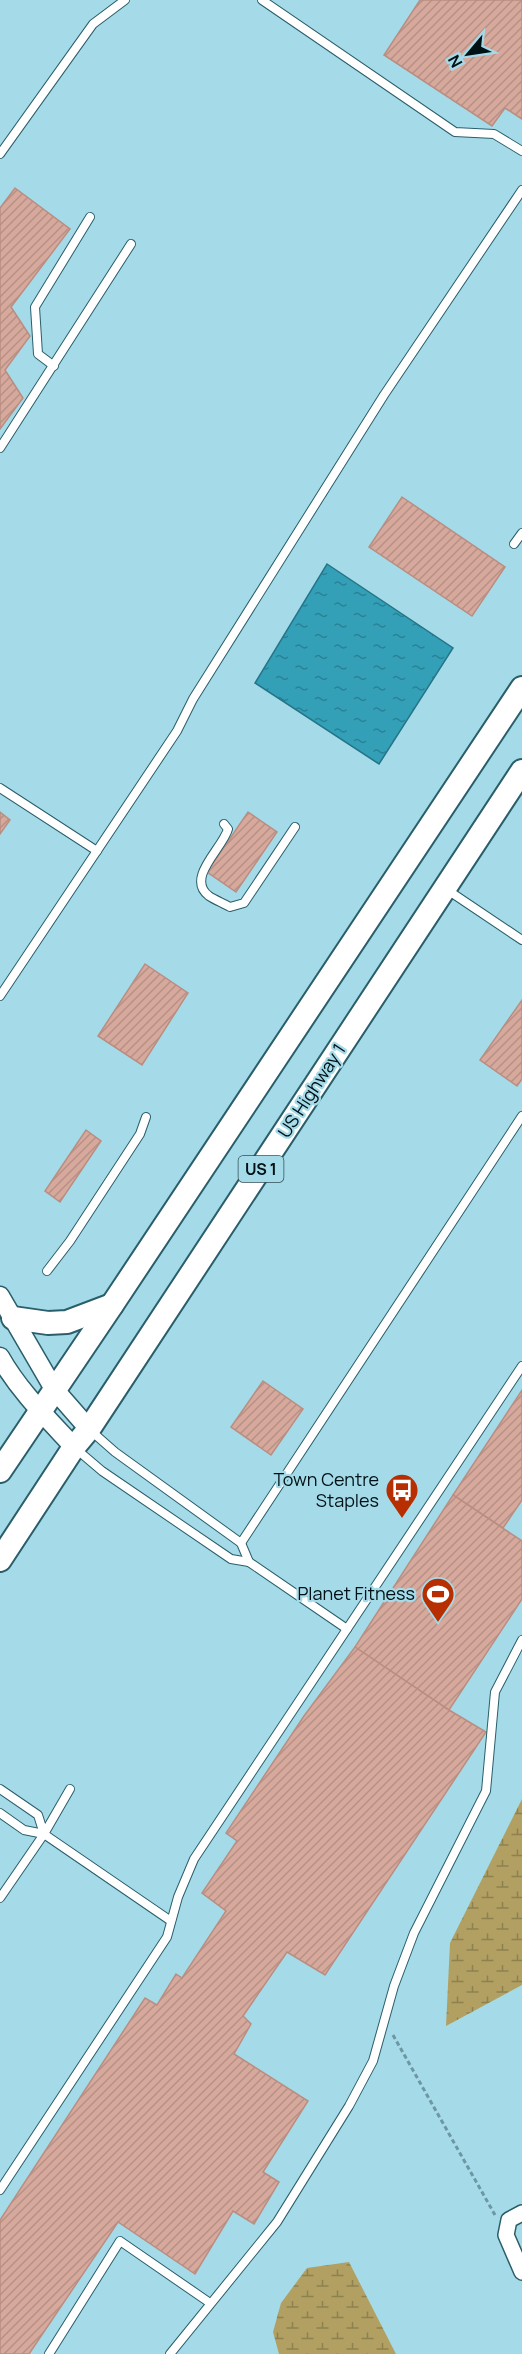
<svg xmlns="http://www.w3.org/2000/svg" width="522" height="2354" font-family="Manrope,sans-serif">
	<defs>
		<pattern id="wetland-marsh" width="20" height="14" patternUnits="userSpaceOnUse" patternTransform="scale(1.5)"><rect width="20" height="14" fill="#b1a062"/><path d="M1 5h8M5 5V1M11 12h8M15 12V8" fill="none" stroke="#8e8150"/></pattern>
		<pattern id="water-ripples" width="26" height="14" patternUnits="userSpaceOnUse" patternTransform="scale(1.5)"><rect width="26" height="14" fill="#33a0b8"/><path d="M2 4q2-2 4 0t4 0M15 11q2-2 4 0t4 0" fill="none" stroke="#298195"/></pattern>
		<pattern id="building-hatch" width="6" height="6" patternUnits="userSpaceOnUse" patternTransform="scale(1.5)"><rect width="6" height="6" fill="#d7a89c"/><path d="M-1 1l2-2M0 6l6-6M5 7l2-2" fill="none" stroke="#b79086"/></pattern>
	</defs>
	<rect width="100%" height="100%" fill="#a5dbe9"/>
	<g fill="url(#wetland-marsh)">
		<polygon points="522,1799 522,1985 446,2026 450,1943"/>
		<polygon points="349,2262 396,2354 279,2354 273,2332 281,2303 307,2268"/>
	</g>
	<polygon fill="url(#water-ripples)" stroke="#247587" stroke-width="1.5" points="327,564 453,648 379,764 255,683"/>
	<g fill="url(#building-hatch)" stroke="#ba8d81" stroke-width="1.5">
		<polygon points="420,0 522,0 522,119 505,108 492,126 384,55"/>
		<polygon points="15,188 70,229 11,307 30,336 5,370 23,398 0,429 0,208"/>
		<polygon points="402,497 505,567 472,616 369,547"/>
		<polygon points="0,812 10,820 0,834"/>
		<polygon points="248,812 277,832 236,892 207,872"/>
		<polygon points="145,964 188,993 142,1065 98,1036"/>
		<polygon points="522,1000 522,1079 517,1086 480,1060"/>
		<polygon points="86,1130 101,1141 60,1202 45,1191"/>
		<polygon points="263,1381 303,1409 271,1455 231,1427"/>
		<polygon points="522,1390 522,1500 503,1528 453,1495"/>
		<polygon points="453,1495 522,1541 522,1599 449,1710 355,1647"/>
		<polygon points="355,1647 449,1710 486,1732 325,1975 287,1952 243,2016 251,2024 234,2054 308,2101 263,2172 279,2182 254,2224 233,2211 195,2274 118,2222 29,2354 0,2354 0,2220 145,1998 157,2005 176,1974 182,1978 226,1911 202,1893 237,1841 226,1833 304,1716"/>
	</g>
	<g fill="none" stroke-linecap="round" stroke-linejoin="round">
		<defs>
			<g id="service">
				<polyline points="262,0 455,132 494,134 522,151"/>
				<polyline points="0,154 93,24 125,0"/>
				<polyline points="54,366 38,354 35,307 90,217"/>
				<polyline points="0,448 131,244"/>
				<polyline points="514,544 522,533"/>
				<polyline points="0,788 97,851"/>
				<path d="M224,824L228,829C223,848 185,878 209,896C215,900 223,903 230,907L244,903L295,827"/>
				<polyline points="446,889 522,940"/>
				<polyline points="0,996 177,731 193,699 384,395 522,190"/>
				<polyline points="47,1271 70,1241 140,1134 146,1117"/>
				<polyline points="90,1430 115,1452 241,1543 249,1562"/>
				<polyline points="75,1448 102,1471 231,1559 249,1562 347,1629"/>
				<polyline points="241,1543 522,1116"/>
				<polyline points="0,1789 38,1815 44,1834"/>
				<polyline points="0,1813 24,1830 44,1834 171,1921"/>
				<polyline points="0,1898 44,1834 70,1789"/>
				<polyline points="0,2190 167,1937 178,1897 194,1859 522,1366"/>
				<polyline points="49,2354 120,2241 210,2303"/>
				<polyline points="170,2354 277,2222 349,2106 373,2061 394,1986 414,1933 486,1791 495,1692 522,1640"/>
			</g>
			<polyline id="minor" points="522,2213 509,2220 506,2235 522,2272"/>
			<g id="tertiary">
				<polyline points="0,1296 54,1389 89,1429"/>
				<path d="M0,1357C19,1391 48,1419 74,1447"/>
			</g>
			<g id="primary">
				<polyline points="13,1318 48,1323 67,1322 112,1305"/>
				<polyline points="0,1471 112,1305 522,688"/>
				<polyline points="0,1560 74,1447 89,1429 522,771"/>
			</g>
		</defs>
		<use href="#service" stroke="#2a5e6a" stroke-width="10"/>
		<use href="#minor" stroke="#2a5e6a" stroke-width="18"/>
		<use href="#tertiary" stroke="#2a5e6a" stroke-width="21"/>
		<use href="#primary" stroke="#2a5e6a" stroke-width="26"/>
		<polyline stroke="#6d97a2" stroke-width="3" stroke-dasharray="4.5 3" stroke-linecap="butt" points="393,2035 495,2215"/>
		<use href="#service" stroke="#fff" stroke-width="8"/>
		<use href="#minor" stroke="#fff" stroke-width="15"/>
		<use href="#tertiary" stroke="#fff" stroke-width="18"/>
		<use href="#primary" stroke="#fff" stroke-width="22"/>
	</g>
	<defs>
		<symbol id="bus-pin" viewBox="-11 -11 22 30"><path d="M0 17L-7.5 6A9.5 9.5 0 1 1 7.5 6Z" fill="#b72e00" stroke="#a5dbe9"/><path d="M-5-6H5V4H4V6H2V4H-2V6H-4V4H-5ZM-3.5-4V0h7V-4ZM-3.5 1.2v1.5H-2V1.2ZM2 1.2v1.5H3.5V1.2Z" fill="#fff"/></symbol>
		<symbol id="stadium-pin" viewBox="-11 -11 22 30"><path d="M0 17L-7.5 6A9.5 9.5 0 1 1 7.5 6Z" fill="#b72e00" stroke="#a5dbe9"/><path d="M0-5a6.5 5 0 1 0 0 10a6.5 5 0 1 0 0-10ZM-3.5-1.8h7v3.6h-7Z" fill="#fff"/></symbol>
	</defs>
	<g fill-rule="evenodd">
		<use href="#bus-pin" x="383" y="1471" width="38" height="52"/>
		<use href="#stadium-pin" x="419" y="1575" width="38" height="52"/>
	</g>
	<g text-anchor="middle" stroke-width="4.5" stroke-linejoin="round" paint-order="stroke">
		<rect fill="#a5dbe9" stroke="#324e55" stroke-width="1.5" x="238.5" y="1156" width="45" height="26" rx="4.5"/>
		<g font-size="16" font-weight="bold" fill="#001116">
			<text x="261" y="1175">US 1</text>
		</g>
		<g font-size="18" fill="#001116" stroke="#a5dbe9">
			<text transform="translate(312 1091) rotate(-57)" y="6">US Highway 1</text>
		</g>
		<g font-size="18" fill="#001116" stroke="#a5dbe9" text-anchor="end">
			<text x="379" y="1486">Town Centre<tspan x="379" dy="21">Staples</tspan></text>
			<text x="415" y="1600">Planet Fitness</text>
		</g>
	</g>
	<g transform="translate(468 54) rotate(241)" stroke="#a5dbe9" stroke-width="4.5" paint-order="stroke">
	<path d="M0-4.5L10 22L0 15L-10 22Z" fill="#001116"/>
	<text y="-9" font-size="16" font-weight="bold" text-anchor="middle" fill="#001116">N</text>
	</g>
</svg>
